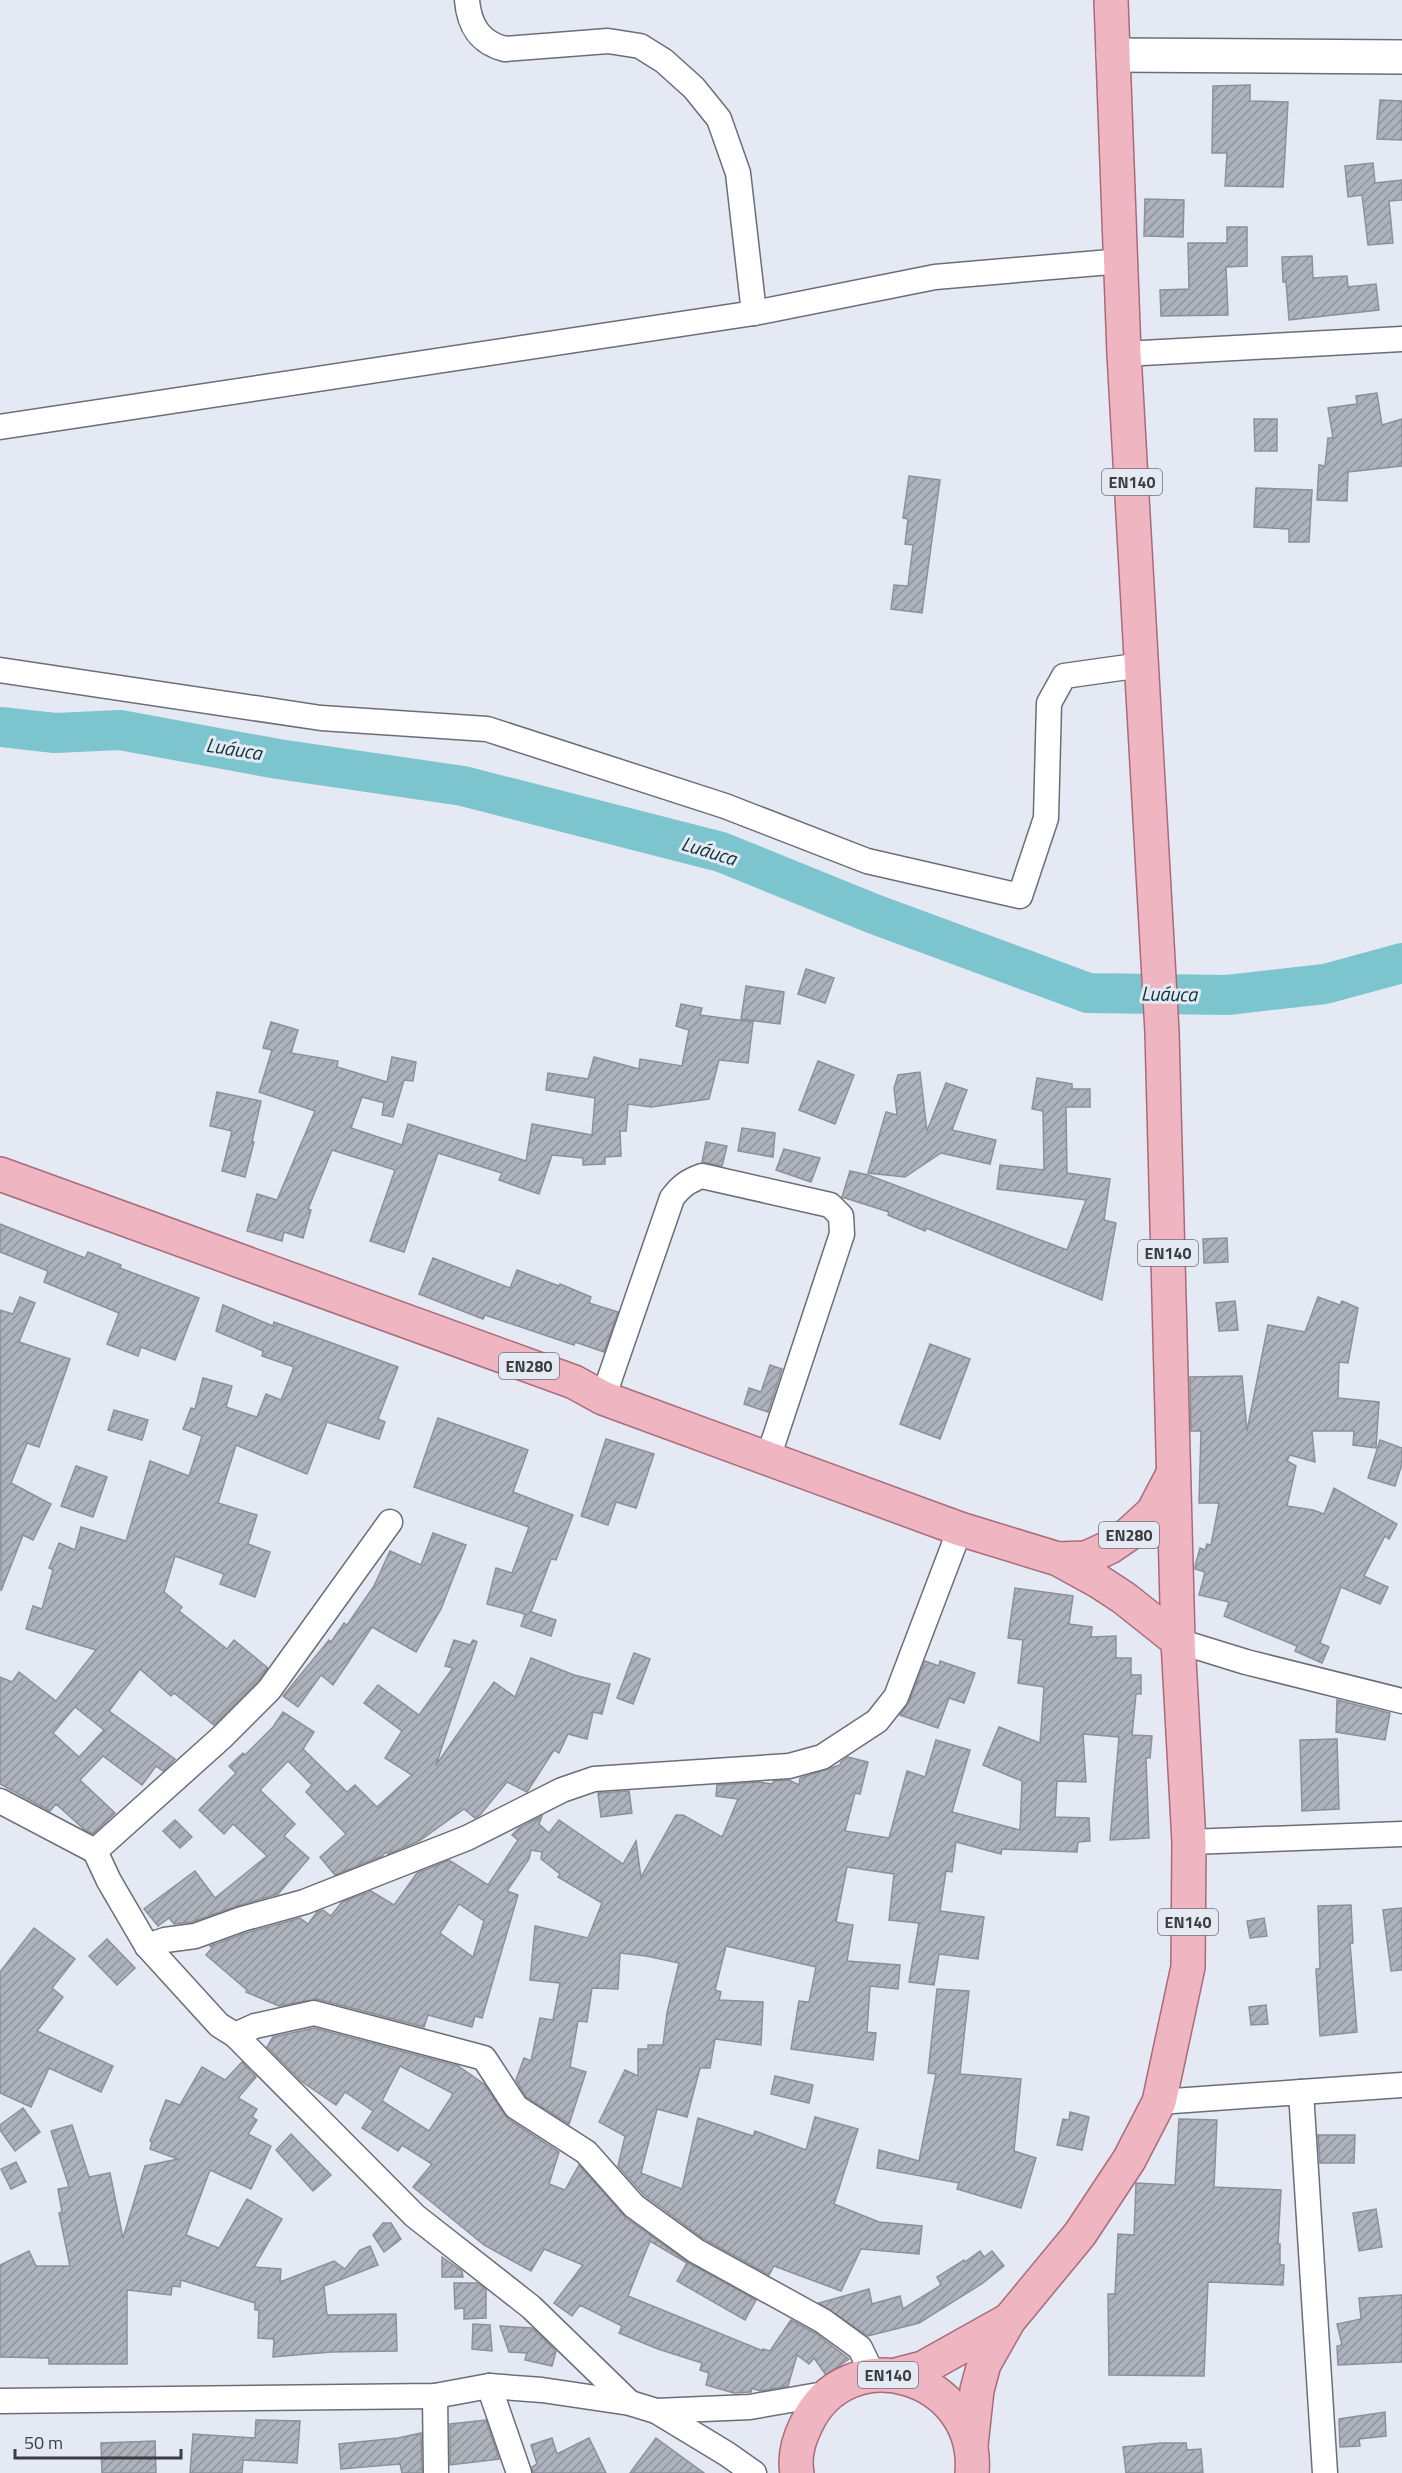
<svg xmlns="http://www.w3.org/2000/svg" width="1402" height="2473" font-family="'Titillium Web',sans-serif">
	<defs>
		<pattern id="building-hatch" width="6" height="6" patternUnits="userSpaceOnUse" patternTransform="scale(1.5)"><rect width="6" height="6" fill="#aeb2bc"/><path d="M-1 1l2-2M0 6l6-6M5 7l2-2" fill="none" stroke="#8f929a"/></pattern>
	</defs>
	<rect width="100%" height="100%" fill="#e4e9f3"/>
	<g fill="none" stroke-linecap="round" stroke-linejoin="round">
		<polyline stroke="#7cc5ce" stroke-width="40" points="0,727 55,733 120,730 278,759 463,786 721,852 874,914 1088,993 1227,995 1325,984 1402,963"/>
	</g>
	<g fill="url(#building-hatch)" stroke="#8c909a" stroke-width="1.5" fill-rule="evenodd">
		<polygon points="1250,85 1250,101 1288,102 1283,187 1225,186 1227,153 1212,153 1213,86"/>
		<polygon points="1380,100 1402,101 1402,140 1377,139"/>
		<polygon points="1373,163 1375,183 1402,180 1402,200 1389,201 1393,243 1368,245 1362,195 1348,197 1345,166"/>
		<polygon points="1145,199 1184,200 1183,237 1144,236"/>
		<polygon points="1227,227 1247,227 1247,266 1226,267 1228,315 1161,316 1160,290 1189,289 1188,243 1227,243"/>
		<polygon points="1312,256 1313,278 1347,276 1348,287 1376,284 1379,310 1289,320 1286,282 1283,282 1282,257"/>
		<polygon points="1377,393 1382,425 1402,419 1402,466 1348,472 1347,501 1317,500 1319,465 1325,466 1328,438 1333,438 1328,408 1357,404 1356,396"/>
		<polygon points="1254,419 1277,419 1277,451 1255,451"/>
		<polygon points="909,476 940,480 922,613 891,609 894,585 908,586 913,545 905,544 908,519 903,518"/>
		<polygon points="1256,488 1312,490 1309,542 1289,542 1289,529 1254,527"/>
		<polygon points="806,969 834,978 825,1003 798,994"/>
		<polygon points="746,986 784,992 780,1024 741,1019"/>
		<polygon points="681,1004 702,1008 700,1015 753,1022 748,1063 719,1060 709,1099 651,1107 628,1104 626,1131 620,1131 621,1156 605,1157 605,1164 583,1165 583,1158 552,1155 539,1194 499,1180 502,1173 438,1153 404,1252 370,1241 395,1170 332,1150 308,1209 311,1210 303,1238 284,1232 282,1241 247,1231 257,1194 277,1200 315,1111 259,1092 272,1050 263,1048 271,1022 298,1030 291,1053 338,1061 337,1067 387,1082 392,1057 416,1062 413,1081 404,1080 393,1117 382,1115 384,1103 362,1097 351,1128 402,1145 408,1124 526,1161 532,1124 592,1135 595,1098 546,1090 548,1073 588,1079 594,1057 639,1069 640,1059 682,1066 689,1030 676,1026"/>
		<polygon points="818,1061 854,1075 835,1124 799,1110"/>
		<polygon points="920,1072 927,1131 946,1083 967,1090 952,1130 996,1140 990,1164 941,1153 905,1177 868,1173 886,1112 897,1115 894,1088 898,1075"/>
		<polygon points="1037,1078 1072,1084 1072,1089 1090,1089 1090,1107 1066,1107 1067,1173 1110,1179 1104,1220 1116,1223 1102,1300 926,1228 925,1231 888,1215 889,1212 842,1197 850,1171 868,1175 1067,1250 1086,1200 997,1189 1000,1165 1044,1170 1043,1111 1032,1109"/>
		<polygon points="217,1092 261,1101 252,1142 254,1142 245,1177 222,1171 232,1131 210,1126"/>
		<polygon points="742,1128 775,1133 773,1157 738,1151"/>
		<polygon points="706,1142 727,1146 722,1166 702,1162"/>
		<polygon points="784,1149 820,1158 811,1182 776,1170"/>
		<polygon points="0,1224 85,1258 88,1252 121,1265 120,1268 199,1298 175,1360 141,1347 138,1356 107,1344 119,1313 44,1282 48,1271 0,1252"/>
		<polygon points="1227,1238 1228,1262 1204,1263 1203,1239"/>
		<polygon points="433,1258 510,1288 517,1270 559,1286 560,1284 591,1297 589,1303 618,1312 604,1352 575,1342 574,1345 485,1315 483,1319 419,1294"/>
		<polygon points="20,1297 35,1303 19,1342 70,1359 39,1447 27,1443 11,1483 51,1504 33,1540 23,1535 1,1591 0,1310 13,1314"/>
		<polygon points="1318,1297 1340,1305 1342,1301 1358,1308 1348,1363 1339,1362 1338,1398 1379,1402 1376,1448 1353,1445 1354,1431 1312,1431 1315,1462 1290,1455 1287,1461 1296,1466 1287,1506 1313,1510 1324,1514 1334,1488 1397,1524 1389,1539 1385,1536 1364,1576 1388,1587 1380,1604 1341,1587 1320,1643 1329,1647 1322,1663 1295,1651 1297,1646 1224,1616 1229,1602 1199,1595 1205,1572 1195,1569 1195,1566 1200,1548 1205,1550 1207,1544 1211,1545 1219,1503 1199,1503 1201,1431 1191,1431 1190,1377 1242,1376 1247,1431 1268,1325 1305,1332"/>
		<polygon points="1235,1301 1238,1330 1219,1331 1216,1303"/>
		<path d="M223,1305L273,1326L274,1322L398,1367L378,1419L385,1422L379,1439L327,1422L307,1474L236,1445L218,1503L257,1515L248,1544L270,1552L255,1597L220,1584L224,1574L175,1556L164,1592L182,1607L179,1611L227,1649L234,1640L268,1668L258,1681L214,1725L174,1693L171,1696L140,1669L109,1711L175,1759L163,1771L156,1766L142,1785L103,1756L80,1780L115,1813L93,1834L85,1830L56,1804L50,1811L0,1784V1677L12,1682L19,1672L56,1701L96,1650L26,1629L33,1606L42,1609L53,1570L49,1568L59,1543L75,1550L81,1527L126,1541L150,1461L189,1476L202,1436L183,1429L191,1408L195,1409L203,1378L232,1386L226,1407L257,1417L266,1394L281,1400L294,1367L262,1356L263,1351L216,1331ZM75,1707L104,1730L79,1757L53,1733Z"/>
		<polygon points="930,1344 970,1359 940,1439 900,1424"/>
		<polygon points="770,1365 782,1369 768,1412 744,1404 749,1388 761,1392"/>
		<polygon points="114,1410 148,1420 142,1440 108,1430"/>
		<polygon points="438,1418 528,1450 513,1492 573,1515 556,1560 551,1559 531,1612 556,1620 551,1636 521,1626 525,1614 487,1604 496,1568 512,1573 529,1527 414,1487"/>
		<polygon points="606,1439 654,1454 636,1508 616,1502 608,1525 581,1516"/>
		<polygon points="1380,1440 1402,1448 1402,1464 1395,1486 1368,1478"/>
		<polygon points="76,1466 107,1477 93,1517 61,1506"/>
		<polygon points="433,1533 466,1545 441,1609 416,1652 372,1627 333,1685 321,1675 298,1707 283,1696 329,1640 331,1642 344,1623 347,1625 374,1586 390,1551 421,1565"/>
		<path d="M1015,1588L1073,1596L1069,1624L1092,1627L1091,1637L1116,1636V1658H1131V1675H1141V1694H1136L1132,1735L1152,1736L1150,1758H1146L1149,1838L1110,1840L1119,1737L1083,1734L1086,1782L1057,1781L1055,1817L1089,1818L1090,1841L1078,1842L1077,1852L1002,1849L1001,1854L956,1842L952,1872L946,1871L940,1911L984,1917L978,1959L939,1954L934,1985L909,1982L919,1923L889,1920L894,1874L847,1867L836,1922L853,1925L847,1961L900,1965L898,1989L870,1986L867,2032L876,2033L873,2060L791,2049L799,2001L809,2002L816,1967L726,1946L715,1990L721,1992L719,2000L763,2002L761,2045L715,2039L710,2068H700L687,2117L657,2109L641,2173L682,2189L698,2118L753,2136L755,2131L806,2150L815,2117L858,2129L834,2204L879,2222L922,2226L919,2254L861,2249L841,2291L774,2266L769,2275L704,2239L644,2195L618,2166L625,2136L599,2122L625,2070L638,2076V2049H648V2045H663L667,2013L679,1963L646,1956L620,1953L618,1989L592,1988L587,2022L578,2021L570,2067L586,2072L569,2124L526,2097L516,2080L524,2058L531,2061L540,2018L553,2020L560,1983L530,1980L535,1926L588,1938L602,1903L558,1877L560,1874L541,1859L542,1852L531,1850L529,1859L507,1891L518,1895L482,2018L475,2016L472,2027L428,2015L424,2027L317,1999L279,2006L246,1992L247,1990L206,1955L212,1948L210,1946L246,1933L300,1918L308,1924L317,1912L323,1910L331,1916L342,1902L371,1891L394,1905L417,1873L449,1860L488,1885L518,1840L512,1835L519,1828L542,1816L539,1824L549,1833L559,1820L623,1864L636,1841L641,1877L676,1815H683L722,1837L738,1799L716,1796L717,1785L759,1782L772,1784L774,1781L789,1780L799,1785L800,1778L840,1765L841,1762L848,1757L868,1762L860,1794L855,1793L845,1831L889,1838L907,1771L925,1777L936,1740L970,1750L952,1812L1020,1830L1022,1781L983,1765L999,1727L1040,1743L1044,1687L1018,1683L1023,1640L1008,1638ZM459,1904L484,1921L473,1957L440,1933Z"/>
		<polygon points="454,1640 470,1645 473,1640 477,1642 436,1765 494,1682 515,1697 531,1658 574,1675 610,1684 602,1714 593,1712 587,1739 568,1734 559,1753 554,1750 527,1792 507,1782 480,1815 475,1818 464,1809 419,1841 388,1854 386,1852 382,1856 335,1875 320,1857 346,1834 306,1792 312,1785 288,1761 260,1790 295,1824 284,1836 309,1858 278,1894 237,1906 192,1922 174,1924 169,1918 158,1926 144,1909 195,1871 215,1898 267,1856 233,1824 224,1834 199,1810 236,1773 229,1766 243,1753 245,1755 273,1727 283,1712 314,1732 303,1749 347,1792 355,1785 377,1807 412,1775 385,1758 402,1731 364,1703 378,1685 419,1715 453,1668 445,1666"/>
		<polygon points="634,1653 650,1659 633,1704 617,1698"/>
		<polygon points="925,1661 939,1666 940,1661 975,1673 964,1703 949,1698 938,1728 900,1715 909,1702"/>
		<polygon points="1337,1700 1390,1713 1385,1740 1336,1732"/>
		<polygon points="1337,1739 1339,1809 1302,1811 1300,1740"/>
		<polygon points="629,1791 632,1813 601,1817 598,1793"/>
		<polygon points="175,1820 192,1837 180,1848 163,1831"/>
		<polygon points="1351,1905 1353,1943 1350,1943 1357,2032 1320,2036 1316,1969 1320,1969 1318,1906"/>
		<polygon points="1402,1908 1402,1970 1391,1971 1383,1910"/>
		<polygon points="1264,1918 1267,1936 1250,1938 1247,1921"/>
		<polygon points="34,1928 75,1959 52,1988 63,1997 37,2031 113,2066 101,2092 49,2068 31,2107 0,2093 0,1972"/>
		<polygon points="107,1939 135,1968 117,1985 89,1956"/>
		<polygon points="937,1989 969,1991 960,2074 1021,2079 1014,2151 1036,2158 1021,2208 957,2189 959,2183 877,2168 879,2150 919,2161 936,2074 928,2073"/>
		<polygon points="1266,2005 1268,2024 1251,2025 1249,2007"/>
		<path d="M314,2028L458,2066L484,2084L508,2119L559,2152L549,2184L565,2190L579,2165L626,2218L689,2263L756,2300L745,2320L677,2281L687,2263L650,2241L628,2296L763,2351V2349L770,2351L791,2320L815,2333L849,2359L826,2375L814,2358L809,2364L797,2355L788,2386L760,2391L752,2388L751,2392L734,2393L706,2385L709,2373L700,2370L702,2363L658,2349L619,2333L622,2326L580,2305L572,2316L554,2303L583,2265L544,2249L531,2271L484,2245L413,2187L432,2164L402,2145L398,2151L362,2128L373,2111L345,2092L336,2105L301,2081L267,2047L273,2037ZM400,2066L452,2093V2096L429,2131L382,2101Z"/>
		<polygon points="242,2062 256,2077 238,2098 257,2109 252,2117 257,2120 248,2134 271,2146 251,2189 210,2170 186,2235 219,2248 247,2199 282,2219 254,2267 281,2269 280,2282 334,2261 345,2269 360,2250 370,2246 378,2265 324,2286 327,2315 396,2314 397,2351 331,2352 273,2357 274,2339 258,2338 259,2310 255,2310 255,2303 181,2280 180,2287 172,2286 171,2295 127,2290 127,2364 49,2364 49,2358 0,2357 0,2265 29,2251 36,2266 70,2266 59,2213 62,2212 58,2189 69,2187 51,2131 72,2125 89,2177 110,2173 123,2238 145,2166 178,2159 150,2149 152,2142 150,2141 166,2100 180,2105 202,2067 225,2080"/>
		<polygon points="775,2076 813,2085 809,2103 771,2094"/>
		<polygon points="23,2108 40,2132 15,2151 0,2130 0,2125"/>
		<polygon points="1070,2112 1089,2117 1082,2150 1057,2145 1063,2119 1069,2120"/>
		<polygon points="1179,2119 1217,2120 1214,2187 1281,2190 1278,2244 1280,2244 1280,2265 1284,2265 1283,2285 1208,2282 1204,2376 1109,2375 1108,2294 1115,2294 1118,2234 1134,2235 1136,2183 1175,2185"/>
		<polygon points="291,2134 331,2175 313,2191 276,2150"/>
		<polygon points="1318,2135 1355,2135 1354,2163 1320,2163"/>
		<polygon points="16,2162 26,2182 11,2189 1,2169"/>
		<polygon points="1376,2209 1382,2247 1359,2251 1353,2213"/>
		<polygon points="383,2223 391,2223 401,2239 384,2252 373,2235"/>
		<polygon points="980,2251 984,2257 992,2251 1004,2266 983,2283 919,2323 868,2336 819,2303 869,2289 872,2304 900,2296 903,2309 941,2285 937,2277 964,2260 965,2262"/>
		<polygon points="442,2257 462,2271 463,2277 442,2277"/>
		<polygon points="454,2283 477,2283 486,2289 486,2318 464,2319 464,2308 455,2309"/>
		<polygon points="1402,2295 1402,2362 1338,2365 1337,2346 1342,2345 1337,2324 1361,2319 1359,2298"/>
		<polygon points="473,2324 490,2325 492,2351 472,2349"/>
		<polygon points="500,2326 532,2328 556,2351 552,2366 525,2360 527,2353 509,2352"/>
		<polygon points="1385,2412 1386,2436 1359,2439 1360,2446 1340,2447 1339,2419"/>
		<polygon points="256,2420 300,2421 297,2463 243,2460 242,2473 190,2473 193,2434 255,2438"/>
		<polygon points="486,2420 499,2459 450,2465 450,2424"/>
		<polygon points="421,2433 422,2473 402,2473 400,2464 341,2469 339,2444 398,2438"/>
		<polygon points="552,2438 557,2454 589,2438 606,2473 533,2473 532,2467 537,2464 531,2445"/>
		<polygon points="656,2438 704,2473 630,2473"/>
		<polygon points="155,2441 156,2473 102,2473 101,2443"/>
		<polygon points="1161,2443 1186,2443 1187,2450 1201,2449 1203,2473 1126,2473 1123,2447"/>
	</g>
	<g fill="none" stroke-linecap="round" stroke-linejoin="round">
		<defs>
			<g id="street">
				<path d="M467,0C469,25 480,43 505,49L608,41L640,46L664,61L694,88L719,119L738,173L754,313"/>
				<polyline points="1124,354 1402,339"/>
				<polyline points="0,427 754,313 935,277 1122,261"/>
				<polyline points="0,670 321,718 487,729 725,806 867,861 1020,896 1046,818 1049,703 1064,676 1142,665"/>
				<path d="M603,1398L672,1198C681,1186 688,1181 702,1176L830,1205L841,1216L842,1234L768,1458"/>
				<polyline points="1178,1641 1246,1662 1402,1701"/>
				<polyline points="0,1801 95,1851 109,1881 147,1946 219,2025 235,2035 415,2216 531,2307 630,2403"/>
				<polyline points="1189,1842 1402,1834"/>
				<polyline points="95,1851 222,1737 269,1690 390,1522"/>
				<polyline points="147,1946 165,1940 195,1936 242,1919 304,1902 467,1838 562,1790 594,1779 789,1766 822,1757 877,1721 896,1697 960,1529"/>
				<polyline points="235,2035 255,2026 314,2013 484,2058 516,2107 586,2152 634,2206 696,2251 823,2321 860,2348 873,2375"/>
				<polyline points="1301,2092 1402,2085"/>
				<polyline points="1159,2102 1301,2092 1325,2473"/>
				<polyline points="489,2386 519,2473"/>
				<polyline points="435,2396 436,2473"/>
				<polyline points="0,2401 435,2396 489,2386 542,2390 630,2403 656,2411 727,2454 754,2473"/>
				<polyline points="656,2411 750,2407 830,2393"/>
			</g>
			<polyline id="secondary" points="1113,55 1402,57"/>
			<g id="primary">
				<polyline points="0,1174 574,1382 603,1398 960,1529 1058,1559 1098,1581 1124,1598 1178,1641"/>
				<polyline points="1058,1559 1086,1558 1110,1547 1129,1534 1153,1512 1173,1474"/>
				<polyline points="896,2375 923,2368 1007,2321"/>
				<polyline points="971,2445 977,2390 984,2364 1009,2320 1080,2234 1129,2160 1159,2102 1188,1967 1189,1842 1178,1641 1162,1032 1124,354 1111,0"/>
				<path d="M797,2473C794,2457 799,2439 806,2425C847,2336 980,2375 972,2473"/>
			</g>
		</defs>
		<use href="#street" stroke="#6a6e77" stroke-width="27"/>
		<use href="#secondary" stroke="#6a6e77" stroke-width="36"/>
		<use href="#primary" stroke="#a96b7a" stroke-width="36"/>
		<use href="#street" stroke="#fff" stroke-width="24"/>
		<use href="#secondary" stroke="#fff" stroke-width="33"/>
		<use href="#primary" stroke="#efb5c1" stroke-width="33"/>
	</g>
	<g text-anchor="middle" stroke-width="6" stroke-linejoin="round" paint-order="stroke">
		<g fill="#e4e9f3" stroke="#6e7176" stroke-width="1.5">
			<rect x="1102" y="469" width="60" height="26" rx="4.5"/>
			<rect x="1138" y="1240" width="60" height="26" rx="4.5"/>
			<rect x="499" y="1353" width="60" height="26" rx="4.5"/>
			<rect x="1099" y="1522" width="60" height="26" rx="4.5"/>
			<rect x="1158" y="1909" width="60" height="26" rx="4.5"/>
			<rect x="858" y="2362" width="60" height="26" rx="4.5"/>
		</g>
		<g font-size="16" font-weight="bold" fill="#3b3d41">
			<text x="1132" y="488">EN140</text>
			<text x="1168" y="1259">EN140</text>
			<text x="529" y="1372">EN280</text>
			<text x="1129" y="1541">EN280</text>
			<text x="1188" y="1928">EN140</text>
			<text x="888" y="2381">EN140</text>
		</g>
		<g font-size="20" font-style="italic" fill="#0e3337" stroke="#e4e9f3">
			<text transform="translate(234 749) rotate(9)" y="7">Luáuca</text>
			<text transform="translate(709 851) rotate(17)" y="7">Luáuca</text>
			<text transform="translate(1169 994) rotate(1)" y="7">Luáuca</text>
		</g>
	</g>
	<path d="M15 2449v9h166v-9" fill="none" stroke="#3b3d41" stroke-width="3"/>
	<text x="24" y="2449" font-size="18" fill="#3b3d41" stroke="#e4e9f3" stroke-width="4.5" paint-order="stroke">50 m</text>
</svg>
